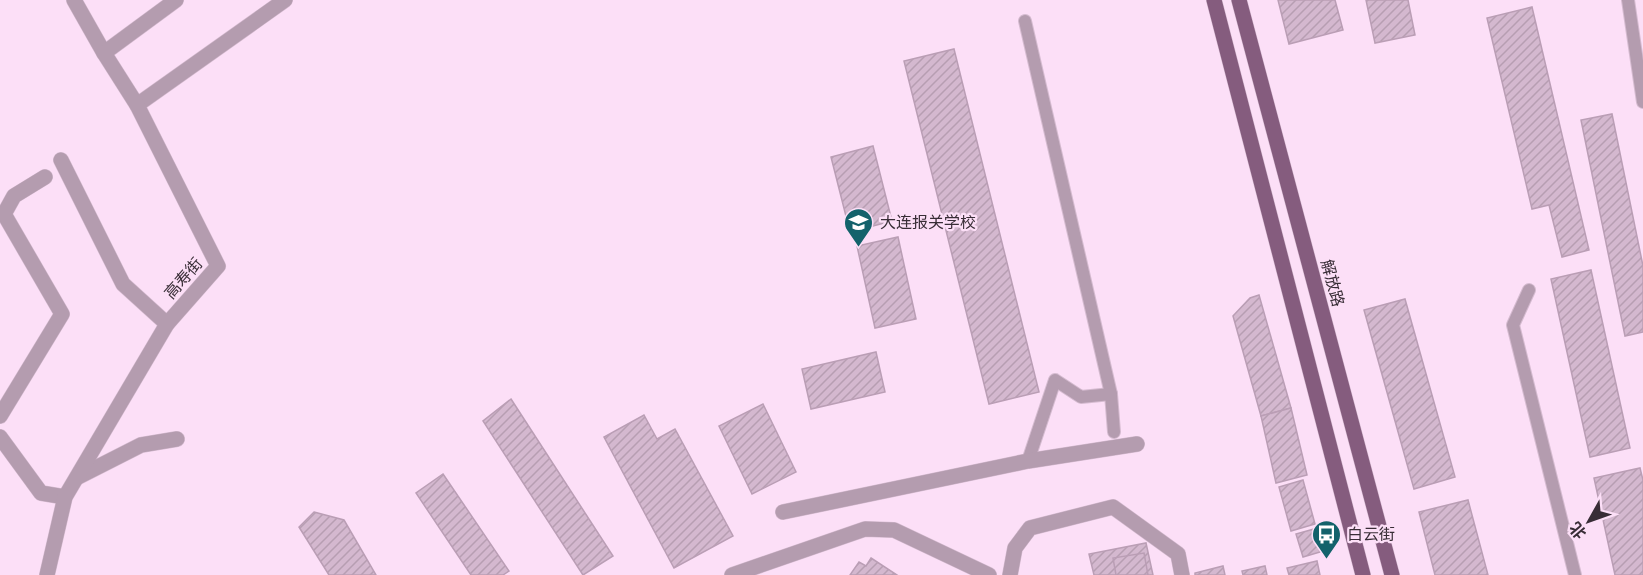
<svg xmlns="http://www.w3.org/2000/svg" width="1643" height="575" font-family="Signika,'Noto Sans SC',sans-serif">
	<defs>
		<pattern id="building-hatch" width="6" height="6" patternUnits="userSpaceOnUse" patternTransform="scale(1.5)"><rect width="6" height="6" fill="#d4b8cf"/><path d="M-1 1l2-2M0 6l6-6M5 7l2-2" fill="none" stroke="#b79eb2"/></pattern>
	</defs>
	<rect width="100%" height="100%" fill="#fcdff7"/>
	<g fill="url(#building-hatch)" stroke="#ba9eb5" stroke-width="1.5">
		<polygon points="1278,0 1335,0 1343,30 1289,44"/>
		<polygon points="1366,0 1408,0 1415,35 1375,43"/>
		<polygon points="1532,7 1589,250 1562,257 1549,205 1532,209 1487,18"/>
		<polygon points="954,49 1039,392 989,404 904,61"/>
		<polygon points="1612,114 1643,266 1643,332 1625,336 1581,120"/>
		<polygon points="873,146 892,221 850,232 831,157"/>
		<polygon points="898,237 916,319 875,328 857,246"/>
		<polygon points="1591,270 1630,448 1590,457 1551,279"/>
		<polygon points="1259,295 1291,408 1261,416 1233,316 1250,298"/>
		<polygon points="1405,299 1455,477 1414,489 1364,310"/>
		<polygon points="876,352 885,392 811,409 802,369"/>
		<polygon points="511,399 613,556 583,575 483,421"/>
		<polygon points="763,404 796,472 752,494 719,426"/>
		<polygon points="1291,408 1307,475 1276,483 1261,416"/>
		<polygon points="644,415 657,439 675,429 733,536 674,568 604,437"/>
		<polygon points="1640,468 1643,480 1643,575 1615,575 1594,478"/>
		<polygon points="443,474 509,571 503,575 471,575 416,493"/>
		<polygon points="1303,480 1315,524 1291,531 1279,487"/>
		<polygon points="1468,500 1488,575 1435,575 1419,512"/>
		<polygon points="314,512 344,520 376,575 329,575 299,527"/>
		<polygon points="1314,529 1320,552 1303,557 1296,534"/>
		<polygon points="1146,543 1153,575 1094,575 1089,554"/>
		<polygon points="1144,553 1148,575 1116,575 1113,558"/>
		<polygon points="871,558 897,575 850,575 859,562 866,566"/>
		<polygon points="1317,561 1320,575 1289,575 1287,568"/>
		<polygon points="1223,566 1225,575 1195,575 1195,573"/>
		<polygon points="1265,566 1267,575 1243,575 1242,571"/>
	</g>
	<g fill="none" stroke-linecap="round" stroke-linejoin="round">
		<defs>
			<g id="service">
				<polyline points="1628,0 1643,102"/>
				<polyline points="1025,21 1111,394 1114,432"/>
				<polyline points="1529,290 1513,325 1575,575"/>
				<polyline points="1028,461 1055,380 1081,397 1111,394"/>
			</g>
			<g id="minor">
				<polyline points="74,0 104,53"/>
				<polyline points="137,105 285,0"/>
				<polyline points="61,160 123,284 167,324"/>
				<polyline points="0,416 62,314 4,214 14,196 45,177"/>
				<polyline points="0,437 41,493 65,497"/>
				<polyline points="78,477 141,445 177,439"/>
				<polyline points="783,512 1028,461 1137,444"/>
				<polyline points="47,575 65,497 167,324 218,266 137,105 104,53 176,0"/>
				<polyline points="732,575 865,529 894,530 989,575"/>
				<polyline points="1010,575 1015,548 1030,528 1113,507 1178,554 1182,575"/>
			</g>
			<g id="primary">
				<polyline points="1214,0 1363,575"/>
				<polyline points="1239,0 1392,575"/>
			</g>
		</defs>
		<use href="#service" stroke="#d5bbd0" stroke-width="14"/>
		<use href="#minor" stroke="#d5bbd0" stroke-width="16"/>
		<use href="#primary" stroke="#d5bbd0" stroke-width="16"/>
		<use href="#service" stroke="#b49caf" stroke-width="12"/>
		<use href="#minor" stroke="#b49caf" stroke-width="15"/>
		<use href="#primary" stroke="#855c7e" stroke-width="15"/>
	</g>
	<defs>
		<symbol id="school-pin" viewBox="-11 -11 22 30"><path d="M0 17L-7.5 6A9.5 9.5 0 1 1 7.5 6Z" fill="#13626b" stroke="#fcdff7"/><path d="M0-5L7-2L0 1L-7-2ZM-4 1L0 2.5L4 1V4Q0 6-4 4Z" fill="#fff"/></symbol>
		<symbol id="bus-pin" viewBox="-11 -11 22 30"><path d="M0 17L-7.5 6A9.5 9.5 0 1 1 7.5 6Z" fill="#13626b" stroke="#fcdff7"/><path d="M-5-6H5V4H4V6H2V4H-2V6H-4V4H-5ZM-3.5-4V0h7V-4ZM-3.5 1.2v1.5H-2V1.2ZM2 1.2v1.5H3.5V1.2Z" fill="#fff"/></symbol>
	</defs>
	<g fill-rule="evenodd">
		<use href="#school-pin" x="842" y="206" width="33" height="45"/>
		<use href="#bus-pin" x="1310" y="518" width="33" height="45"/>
	</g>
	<g text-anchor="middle" stroke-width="4.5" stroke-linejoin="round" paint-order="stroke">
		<g font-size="16" fill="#382d36" stroke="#fcdff7" text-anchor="start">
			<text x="880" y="228">大连报关学校</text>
			<text x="1347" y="540">白云街</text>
		</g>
		<g font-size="16" fill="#382d36" stroke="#fcdff7">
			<text transform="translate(183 278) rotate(-49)" y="6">高寿街</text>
			<text transform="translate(1333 283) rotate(75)" y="6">解放路</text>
		</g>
	</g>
	<g transform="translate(1589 521) rotate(230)" stroke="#fcdff7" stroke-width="4.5" paint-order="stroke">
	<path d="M0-4.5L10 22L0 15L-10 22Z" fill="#382d36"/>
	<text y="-9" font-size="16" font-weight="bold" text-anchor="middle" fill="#382d36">北</text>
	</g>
</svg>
